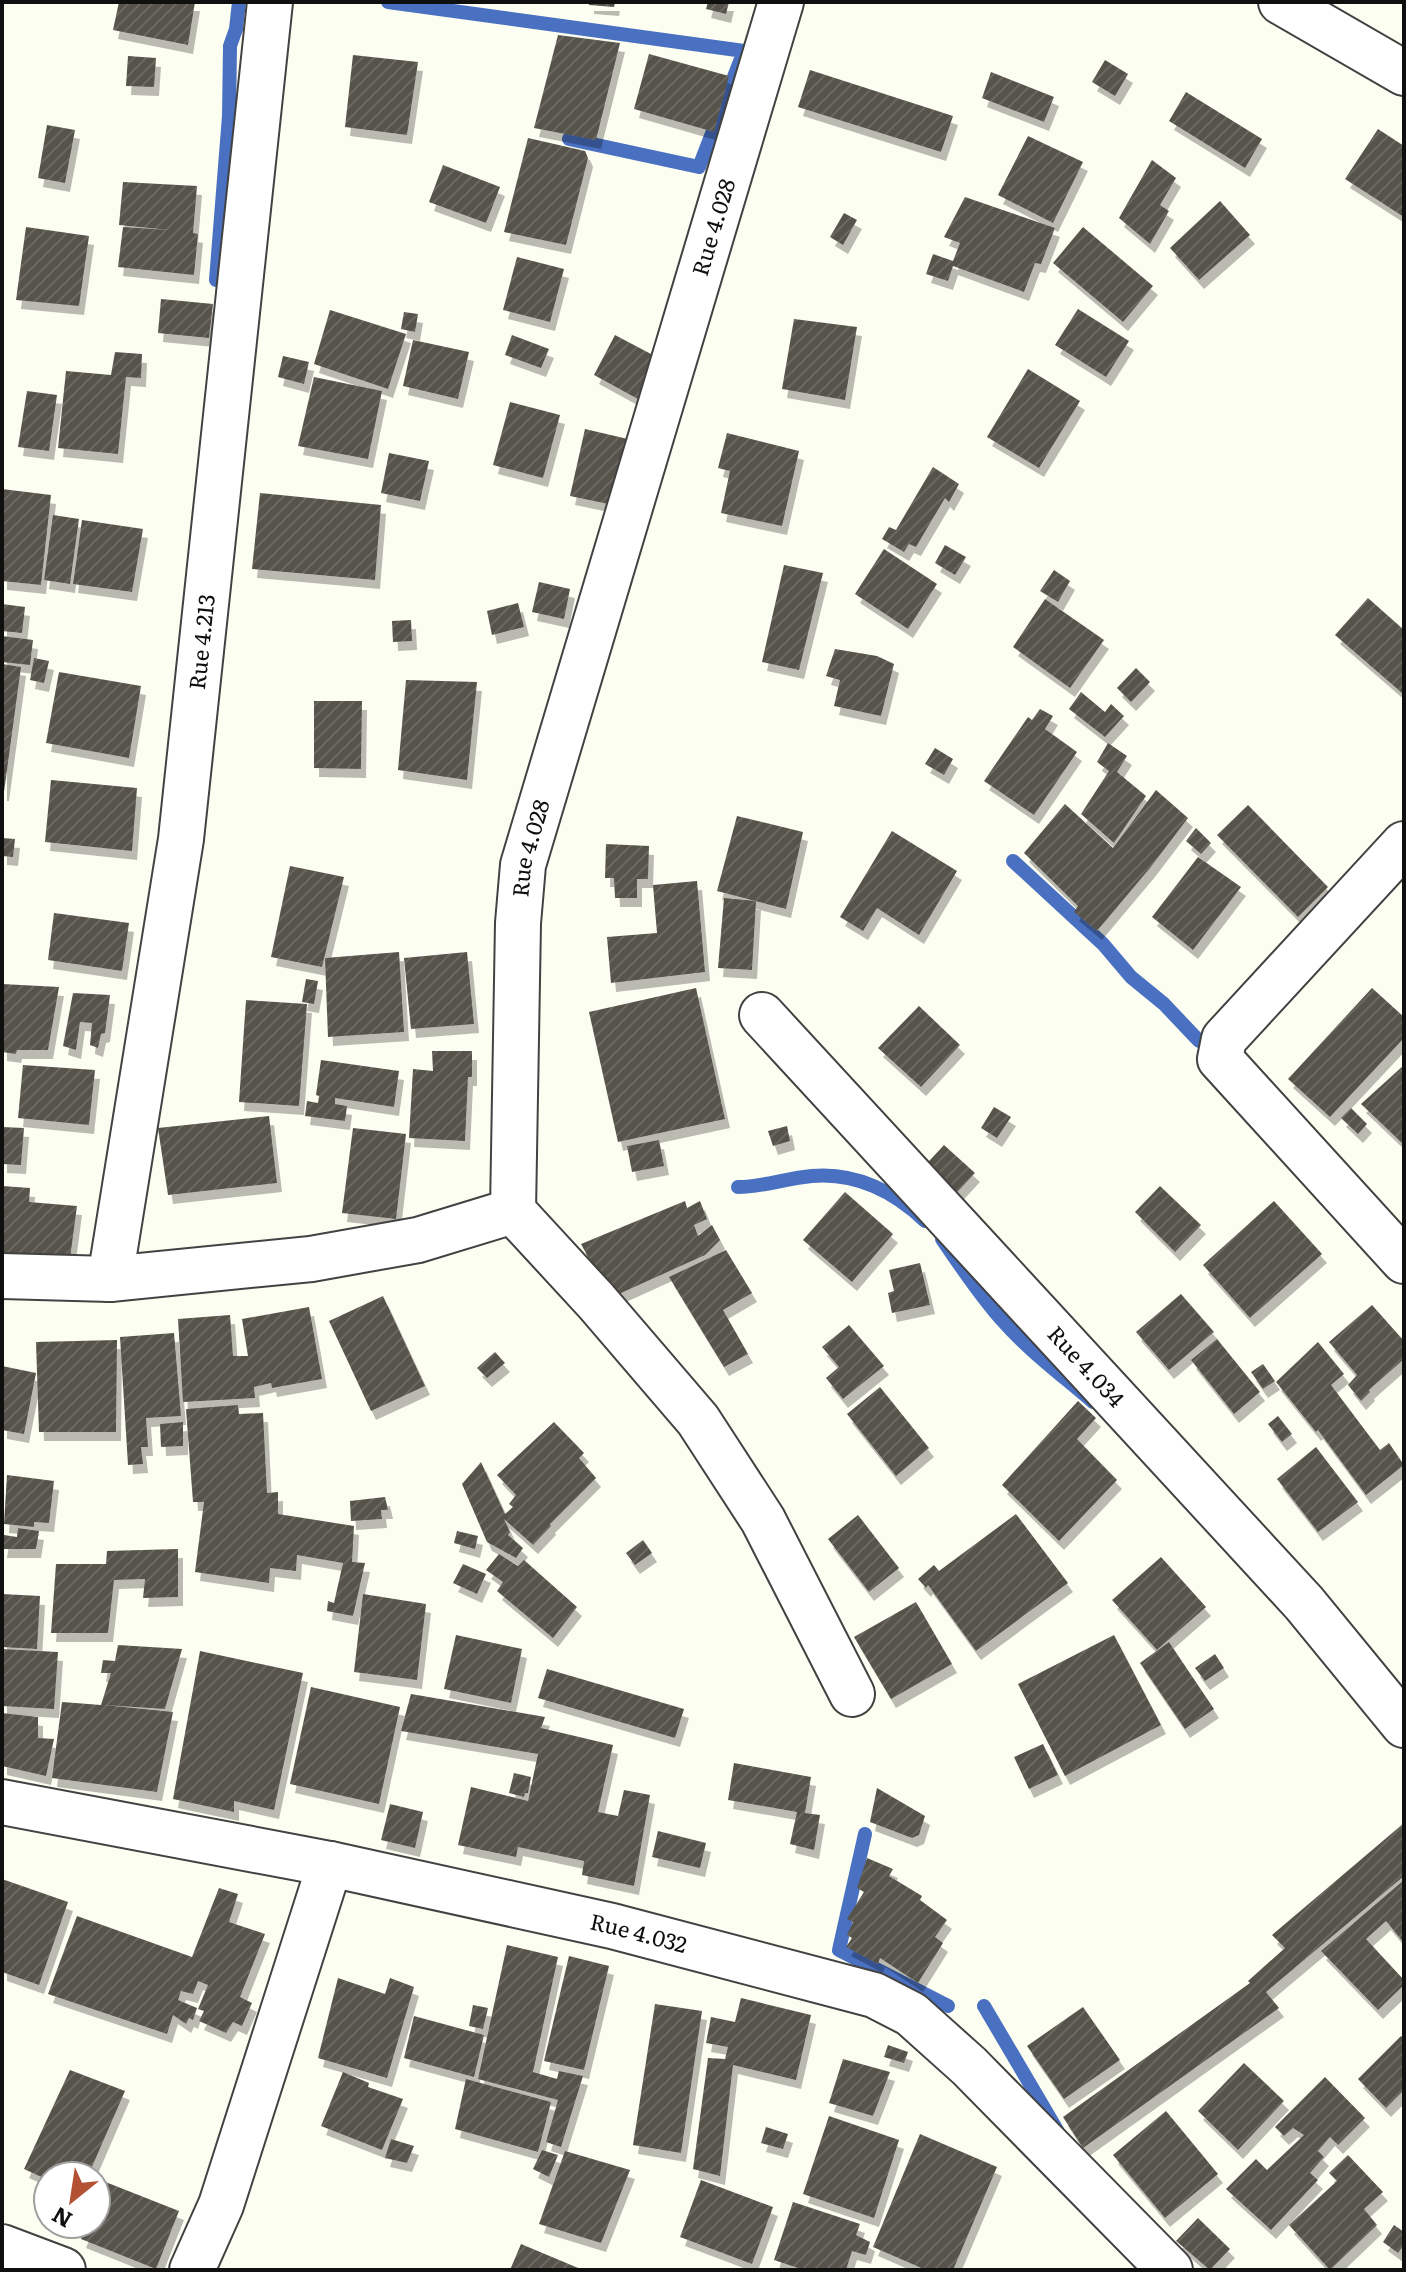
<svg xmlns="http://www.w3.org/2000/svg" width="1406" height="2272" font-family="Literata,serif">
	<defs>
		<pattern id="building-hatch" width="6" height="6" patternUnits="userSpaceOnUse" patternTransform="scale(2)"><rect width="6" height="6" fill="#57534c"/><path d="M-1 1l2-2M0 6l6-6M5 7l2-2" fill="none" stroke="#6a6761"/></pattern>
		<filter id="shadow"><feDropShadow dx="5" dy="9" stdDeviation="0" flood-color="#0004"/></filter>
	</defs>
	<rect width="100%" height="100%" fill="#fdfef2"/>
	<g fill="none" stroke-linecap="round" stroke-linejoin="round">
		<g stroke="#4970c1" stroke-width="14">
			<polyline points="388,2 744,51 699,167 569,139"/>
			<polyline points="216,280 229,116 230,46 236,29 239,2"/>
			<polyline points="1013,861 1103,944 1131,977 1164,1004 1199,1041"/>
			<path d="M738,1187C763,1187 787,1178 812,1176C856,1172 895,1192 925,1221"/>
			<path d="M942,1239C961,1267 979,1294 1001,1319C1028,1350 1062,1375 1093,1402"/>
			<polyline points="865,1834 839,1950 948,2006"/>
			<polyline points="984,2006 1057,2130"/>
		</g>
	</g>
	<g fill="url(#building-hatch)" filter="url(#shadow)">
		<polygon points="119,2 195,2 188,45 113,30"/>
		<polygon points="589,2 615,2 614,7 589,5"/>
		<polygon points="708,2 729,2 726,14 706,9"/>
		<polygon points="558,35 620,43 596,140 534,128"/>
		<polygon points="649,54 729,76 714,132 634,109"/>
		<polygon points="353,55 418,62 407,135 345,127"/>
		<polygon points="128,56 156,58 154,87 126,86"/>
		<polygon points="1105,60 1128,74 1115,96 1092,82"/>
		<polygon points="810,70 953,116 941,152 798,107"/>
		<polygon points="991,72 1054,97 1044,122 982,98"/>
		<polygon points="1186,92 1262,139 1245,168 1169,121"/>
		<polygon points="47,125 75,130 65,183 38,178"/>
		<polygon points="1378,129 1404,146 1404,217 1345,179"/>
		<polygon points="1028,136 1083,162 1053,223 998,195"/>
		<polygon points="528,138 585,151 588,158 566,245 504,232"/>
		<polygon points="1152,160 1176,178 1160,205 1169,211 1150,244 1119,218"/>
		<polygon points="443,165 500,187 486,223 429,202"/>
		<polygon points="123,182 197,186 193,233 198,234 194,275 118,267 123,227 170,230 119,225"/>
		<polygon points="965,197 1055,228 1041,264 1035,263 1024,292 953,266 948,281 926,274 933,254 953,261 960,243 944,237"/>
		<polygon points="1220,201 1250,235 1199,280 1170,248"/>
		<polygon points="844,213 857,220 843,245 830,237"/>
		<polygon points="26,227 89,236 79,306 16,300"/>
		<polygon points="1083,227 1153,286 1123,322 1053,263"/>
		<polygon points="517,257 564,269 550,322 503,310"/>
		<polygon points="161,299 213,304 209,338 158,333"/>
		<polygon points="1078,309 1129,341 1106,377 1055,345"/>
		<polygon points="330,310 406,334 388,389 314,364"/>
		<polygon points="404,312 418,314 415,332 401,329"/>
		<polygon points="794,319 857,327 845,400 782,389"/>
		<polygon points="512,335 549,349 541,368 505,355"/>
		<polygon points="615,335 668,363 647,404 594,375"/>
		<polygon points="413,340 469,352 458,399 403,386"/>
		<polygon points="115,352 142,354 141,378 126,377 118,454 58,448 66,371 111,375"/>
		<polygon points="283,356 309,362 304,384 278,377"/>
		<polygon points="1028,369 1080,401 1039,468 987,437"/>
		<polygon points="314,377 382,391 368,459 298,446"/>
		<polygon points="27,391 57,395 49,451 18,447"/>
		<polygon points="510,402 560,415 543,478 493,465"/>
		<polygon points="585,429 632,440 618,506 570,496"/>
		<polygon points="727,433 799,451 782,526 721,513 730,471 718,468"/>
		<polygon points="389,453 429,461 420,501 381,493"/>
		<polygon points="933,467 959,484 949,502 945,498 916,547 909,544 904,552 882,539 889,527 896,530"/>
		<polygon points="2,489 51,495 41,585 2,581"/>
		<polygon points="260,493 381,505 375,580 252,569"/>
		<polygon points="53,515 79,519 70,584 44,580"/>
		<polygon points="82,520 143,529 132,592 73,584"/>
		<polygon points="945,545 966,557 955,575 935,563"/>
		<polygon points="884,549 937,584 908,629 855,594"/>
		<polygon points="784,565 823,573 799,670 762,662"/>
		<polygon points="1054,570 1070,581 1058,602 1040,591"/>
		<polygon points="539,582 570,589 564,619 532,612"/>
		<polygon points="1368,598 1404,630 1402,693 1335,635"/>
		<polygon points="1045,599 1104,640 1070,688 1013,647"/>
		<polygon points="518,603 524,627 492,635 487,611"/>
		<polygon points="2,604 25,607 22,633 2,631"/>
		<polygon points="411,620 412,641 393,642 392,621"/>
		<polygon points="2,636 33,640 30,665 2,662"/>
		<polygon points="835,649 877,656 894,664 881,716 834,706 840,680 826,676"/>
		<polygon points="34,658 49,661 44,683 30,680"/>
		<polygon points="2,664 21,667 4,792 2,792"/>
		<polygon points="1136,668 1150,682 1131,702 1117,688"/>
		<polygon points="59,672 141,686 129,758 46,743"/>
		<polygon points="406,680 477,682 467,780 398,770"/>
		<polygon points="1081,692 1105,712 1111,704 1124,716 1105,737 1069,709"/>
		<polygon points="314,701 362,701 361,769 314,768"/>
		<polygon points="1040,709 1053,716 1045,729 1077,752 1034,815 984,781 1028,717 1032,720"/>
		<polygon points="1108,743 1127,756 1117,772 1146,796 1114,843 1081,814 1109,771 1097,762"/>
		<polygon points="935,748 953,759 944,775 925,764"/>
		<polygon points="51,780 137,788 132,851 45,842"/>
		<polygon points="1156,790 1188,818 1150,868 1097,931 1074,912 1078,906 1024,853 1065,804 1113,848"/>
		<polygon points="1248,805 1328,887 1298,917 1217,835"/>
		<polygon points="737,816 803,832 786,909 717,891"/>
		<polygon points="1196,828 1211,843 1201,854 1186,841"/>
		<polygon points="892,831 957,871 919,935 877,908 863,931 840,917"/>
		<polygon points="2,838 15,839 13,857 2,856"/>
		<polygon points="606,844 649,846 648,879 637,879 637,898 615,898 614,878 605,878"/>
		<polygon points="1198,857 1241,887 1193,950 1152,917"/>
		<polygon points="290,866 344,877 322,967 271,957"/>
		<polygon points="697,881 705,972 611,983 607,937 657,933 653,885"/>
		<polygon points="724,898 756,901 752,970 718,968"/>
		<polygon points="54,913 129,923 122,971 48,960"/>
		<polygon points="399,952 404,1032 328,1037 325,958"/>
		<polygon points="467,952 474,1024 411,1029 404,958"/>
		<polygon points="306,979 318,981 314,1004 302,1002"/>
		<polygon points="2,984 59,987 48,1050 17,1050 16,1054 2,1052"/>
		<polygon points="696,988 725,1119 618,1142 589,1012"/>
		<polygon points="1372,988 1404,1017 1404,1038 1330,1117 1288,1079"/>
		<polygon points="73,993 110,995 105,1033 101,1034 98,1048 90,1045 92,1023 80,1022 76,1050 63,1046"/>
		<polygon points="246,1000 307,1004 299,1106 239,1102"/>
		<polygon points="919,1006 960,1045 921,1087 878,1048"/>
		<polygon points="432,1051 472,1051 472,1077 468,1077 465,1141 409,1138 413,1069 433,1071"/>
		<polygon points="321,1060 399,1071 394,1107 335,1098 335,1104 347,1106 345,1121 305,1116 307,1101 318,1103 319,1096 316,1095"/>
		<polygon points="23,1065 95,1070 89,1125 18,1118"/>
		<polygon points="1404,1065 1404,1141 1402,1143 1361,1104"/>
		<polygon points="994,1107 1011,1117 997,1138 981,1128"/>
		<polygon points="1351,1108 1367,1124 1358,1134 1341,1118"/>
		<polygon points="269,1116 277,1183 168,1195 158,1128"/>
		<polygon points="787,1126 790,1141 773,1146 768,1131"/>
		<polygon points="2,1127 24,1128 21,1165 2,1164"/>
		<polygon points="353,1128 406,1134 396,1219 342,1213"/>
		<polygon points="659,1140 664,1166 632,1172 627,1146"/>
		<polygon points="944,1145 975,1173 949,1201 918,1173"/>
		<polygon points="2,1186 30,1188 29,1202 77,1206 69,1266 2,1266"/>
		<polygon points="1160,1186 1201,1225 1175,1252 1135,1212"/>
		<polygon points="845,1192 893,1234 852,1282 803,1240"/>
		<polygon points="685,1201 687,1208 700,1201 707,1219 694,1225 698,1236 712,1225 720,1240 705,1255 610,1298 581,1244"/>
		<polygon points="1274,1201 1322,1254 1250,1318 1203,1265"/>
		<polygon points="726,1250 752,1293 723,1310 748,1354 724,1367 669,1277"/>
		<polygon points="920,1263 930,1305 892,1313 888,1293 894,1291 889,1270"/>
		<polygon points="1181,1294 1214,1332 1169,1370 1136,1332"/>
		<polygon points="383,1296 425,1386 371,1411 329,1321"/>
		<polygon points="1372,1305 1404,1341 1404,1359 1369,1390 1370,1392 1361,1401 1348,1385 1357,1375 1329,1342"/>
		<polygon points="309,1307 322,1379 272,1388 271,1383 254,1387 255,1398 183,1402 178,1319 230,1315 233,1356 248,1356 242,1319"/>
		<polygon points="849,1325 884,1366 843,1399 826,1378 839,1367 822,1347"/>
		<polygon points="174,1333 181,1416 146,1418 148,1447 141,1447 143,1464 128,1465 120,1337"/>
		<polygon points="1217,1339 1260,1392 1234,1414 1191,1360"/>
		<polygon points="117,1340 116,1432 39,1432 36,1342"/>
		<polygon points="1318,1342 1344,1374 1331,1385 1380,1450 1389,1443 1404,1465 1366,1495 1318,1430 1316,1432 1276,1382"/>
		<polygon points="495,1352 505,1363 487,1378 477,1368"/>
		<polygon points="1263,1364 1275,1381 1263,1389 1251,1372"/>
		<polygon points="2,1366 36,1373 24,1434 2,1430"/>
		<polygon points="880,1387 929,1448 896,1476 847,1414"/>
		<polygon points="1078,1401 1096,1418 1077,1439 1117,1480 1059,1541 1002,1485"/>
		<polygon points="238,1405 239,1414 263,1413 267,1493 278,1492 278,1514 354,1526 352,1562 365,1563 353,1616 327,1611 328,1601 334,1603 343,1563 297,1555 296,1571 270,1568 269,1583 195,1572 204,1502 193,1502 186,1409"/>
		<polygon points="1278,1416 1292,1434 1282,1442 1268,1424"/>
		<polygon points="183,1422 183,1446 161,1447 160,1424"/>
		<polygon points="554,1422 584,1453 579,1458 596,1478 550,1524 551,1526 533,1545 504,1519 510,1532 508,1535 523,1548 516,1558 487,1542 462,1484 481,1462 505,1514 513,1507 509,1504 516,1495 497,1475"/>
		<polygon points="1316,1447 1358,1502 1318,1532 1277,1479"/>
		<polygon points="7,1475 54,1481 49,1523 34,1522 34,1527 4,1524"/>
		<polygon points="385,1497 388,1510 381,1510 382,1519 351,1521 350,1501"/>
		<polygon points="1016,1514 1068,1583 976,1651 928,1585 926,1588 918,1579 934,1565 939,1571"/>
		<polygon points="858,1515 899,1568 869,1592 828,1539"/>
		<polygon points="18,1528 39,1531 36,1549 2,1549 4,1535 17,1537"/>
		<polygon points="457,1531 478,1536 475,1549 454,1543"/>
		<polygon points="643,1540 652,1553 635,1565 626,1553"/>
		<polygon points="178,1549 178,1597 143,1598 145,1579 114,1580 108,1633 51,1633 56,1564 106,1564 107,1551"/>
		<polygon points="499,1554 518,1566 524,1560 577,1607 553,1638 497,1591 503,1582 486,1570"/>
		<polygon points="1161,1557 1206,1607 1157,1650 1112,1600"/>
		<polygon points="463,1564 486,1574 477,1594 453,1583"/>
		<polygon points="2,1594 40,1596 37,1649 2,1647"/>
		<polygon points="363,1594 426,1604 417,1680 354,1672"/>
		<polygon points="916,1602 952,1664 891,1699 854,1637"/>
		<polygon points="456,1635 522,1649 511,1703 444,1689"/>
		<polygon points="1114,1635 1161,1725 1065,1776 1018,1684"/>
		<polygon points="1169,1642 1214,1709 1185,1729 1140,1663"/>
		<polygon points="118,1645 182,1649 165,1709 104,1705 173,1712 157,1792 52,1778 62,1702 101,1705 111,1673 101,1673 103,1660 115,1661"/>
		<polygon points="2,1649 58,1652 54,1709 2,1706"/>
		<polygon points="200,1651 303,1673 274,1810 234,1801 234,1812 173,1799"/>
		<polygon points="1215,1654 1224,1668 1205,1681 1195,1668"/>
		<polygon points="547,1669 684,1709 675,1738 538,1698"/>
		<polygon points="311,1687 400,1707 379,1804 290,1784"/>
		<polygon points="411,1694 545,1717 541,1728 613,1745 598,1812 618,1816 624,1790 650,1795 634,1886 582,1875 584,1861 518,1847 516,1857 458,1845 471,1787 528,1801 538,1754 401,1731"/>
		<polygon points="2,1713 38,1717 38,1738 54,1739 46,1776 2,1766"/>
		<polygon points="1043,1744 1058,1775 1029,1789 1014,1757"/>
		<polygon points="734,1763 811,1777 805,1813 820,1815 814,1850 790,1844 797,1812 728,1800"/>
		<polygon points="514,1773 531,1777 528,1793 525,1793 524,1797 509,1793"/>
		<polygon points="877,1788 925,1816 919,1835 912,1838 870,1822"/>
		<polygon points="390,1804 423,1812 415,1848 381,1840"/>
		<polygon points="1404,1823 1404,1876 1266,1992 1279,2008 1083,2148 1063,2117 1250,1983 1248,1981 1285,1948 1272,1935"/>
		<polygon points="658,1831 706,1843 700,1868 652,1857"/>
		<polygon points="867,1858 893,1869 889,1876 922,1896 920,1900 947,1920 935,1937 943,1943 918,1983 880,1958 878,1964 846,1947 852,1938 847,1935 853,1922 847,1919 864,1892 857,1888"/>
		<polygon points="2,1879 68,1902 39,1985 2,1972"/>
		<polygon points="1404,1880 1404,1943 1386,1921 1366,1939 1404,1980 1404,1985 1378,2010 1321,1951"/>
		<polygon points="219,1888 238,1894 229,1922 265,1934 240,1997 252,2003 242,2026 233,2022 226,2033 199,2021 204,2011 198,2009 208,1985 198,1981 193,1994 181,1991 178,2000 197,2008 193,2020 189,2018 186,2024 173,2015 167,2034 48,1994 77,1916 192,1957"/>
		<polygon points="507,1945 558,1957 533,2072 557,2079 559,2071 583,2076 561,2147 546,2142 558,2100 478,2079"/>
		<polygon points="569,1956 609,1966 584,2070 544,2061"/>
		<polygon points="338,1978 385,1994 390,1978 414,1987 387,2078 318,2058"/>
		<polygon points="741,1998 811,2015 796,2080 733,2065 720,2176 693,2169 708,2058 725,2059 728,2047 706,2043 711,2017 735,2022"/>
		<polygon points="655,2004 702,2011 681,2153 633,2145"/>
		<polygon points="473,2005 488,2008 483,2029 469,2026"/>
		<polygon points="1083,2007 1120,2060 1064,2099 1027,2046"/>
		<polygon points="414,2016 484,2035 474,2077 404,2058"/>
		<polygon points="1401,2036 1404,2039 1404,2090 1386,2108 1358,2079"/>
		<polygon points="888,2045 908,2052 904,2063 884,2057"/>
		<polygon points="843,2059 890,2072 873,2116 829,2103"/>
		<polygon points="1244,2063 1284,2101 1238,2150 1198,2111"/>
		<polygon points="70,2070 125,2091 88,2176 48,2176 48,2180 24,2169"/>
		<polygon points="343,2072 369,2083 368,2087 403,2099 382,2150 321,2126"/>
		<polygon points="1325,2077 1365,2118 1338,2145 1330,2137 1318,2151 1324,2157 1310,2173 1318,2180 1271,2230 1226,2189 1256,2159 1267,2170 1304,2135 1293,2128 1284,2136 1275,2127"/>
		<polygon points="466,2079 551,2102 538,2152 455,2129"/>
		<polygon points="1166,2111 1218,2174 1165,2218 1113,2155"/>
		<polygon points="829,2116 899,2140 874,2218 803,2194"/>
		<polygon points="766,2127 788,2134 783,2149 761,2143"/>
		<polygon points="920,2134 997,2167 953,2270 926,2270 873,2247"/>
		<polygon points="391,2139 414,2146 407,2163 385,2158"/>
		<polygon points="542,2150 558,2155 549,2177 533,2169"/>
		<polygon points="565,2151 630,2170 601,2243 539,2224"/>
		<polygon points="1348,2155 1383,2192 1364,2209 1377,2225 1330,2270 1289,2225 1337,2181 1329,2173"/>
		<polygon points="701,2180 773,2207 752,2264 680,2237"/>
		<polygon points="103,2181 179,2211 156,2269 81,2239 87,2224 96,2224 96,2200"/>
		<polygon points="793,2202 860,2224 856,2235 870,2242 866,2255 852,2251 846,2270 804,2270 774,2260"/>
		<polygon points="1198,2218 1230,2249 1210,2270 1176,2241"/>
		<polygon points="1394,2225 1404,2232 1404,2245 1398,2253 1383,2242"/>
		<polygon points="521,2244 583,2270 510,2270"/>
	</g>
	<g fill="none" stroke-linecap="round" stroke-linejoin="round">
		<defs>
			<g id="street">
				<polyline points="1281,2 1404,73"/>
				<polyline points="1404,844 1224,1039 1220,1059 1404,1261"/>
				<path id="s1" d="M762,1015L1304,1603L1404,1725"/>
				<polyline points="513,1211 596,1301 698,1420 763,1520 852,1694"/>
				<path id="s2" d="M2,1276L110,1279L311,1259L418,1240L513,1211L518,923L523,865L781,2"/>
				<path id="s3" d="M110,1279L181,839L270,2"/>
				<path id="s4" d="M2,1802L330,1864L612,1926L874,1995L911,2014L969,2066L1170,2270"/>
				<polyline points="2,2247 63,2270"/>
				<polyline points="192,2270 221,2205 330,1864"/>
			</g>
		</defs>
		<use href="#street" stroke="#424242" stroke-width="48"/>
		<use href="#street" stroke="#fff" stroke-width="44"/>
	</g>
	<g text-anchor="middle" stroke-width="8" stroke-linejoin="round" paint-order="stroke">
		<g font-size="22" fill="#0f0f0f" stroke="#fff">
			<text dy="8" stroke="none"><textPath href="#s2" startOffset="1530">Rue 4.028</textPath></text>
			<text dy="8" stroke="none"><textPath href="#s3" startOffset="644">Rue 4.213</textPath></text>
			<text dy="8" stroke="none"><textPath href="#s2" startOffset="882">Rue 4.028</textPath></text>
			<text dy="8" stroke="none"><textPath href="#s1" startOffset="478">Rue 4.034</textPath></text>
			<text dy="8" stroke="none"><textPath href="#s4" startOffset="650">Rue 4.032</textPath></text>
		</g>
	</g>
	<rect width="1406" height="2272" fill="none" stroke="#0f0f0f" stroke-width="8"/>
	<g transform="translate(72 2200) rotate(210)"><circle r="38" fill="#ffffff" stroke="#9f9f9f" stroke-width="2"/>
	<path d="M0-6L14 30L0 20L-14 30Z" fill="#b35134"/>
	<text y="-12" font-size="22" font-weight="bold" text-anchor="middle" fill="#0f0f0f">N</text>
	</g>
</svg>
